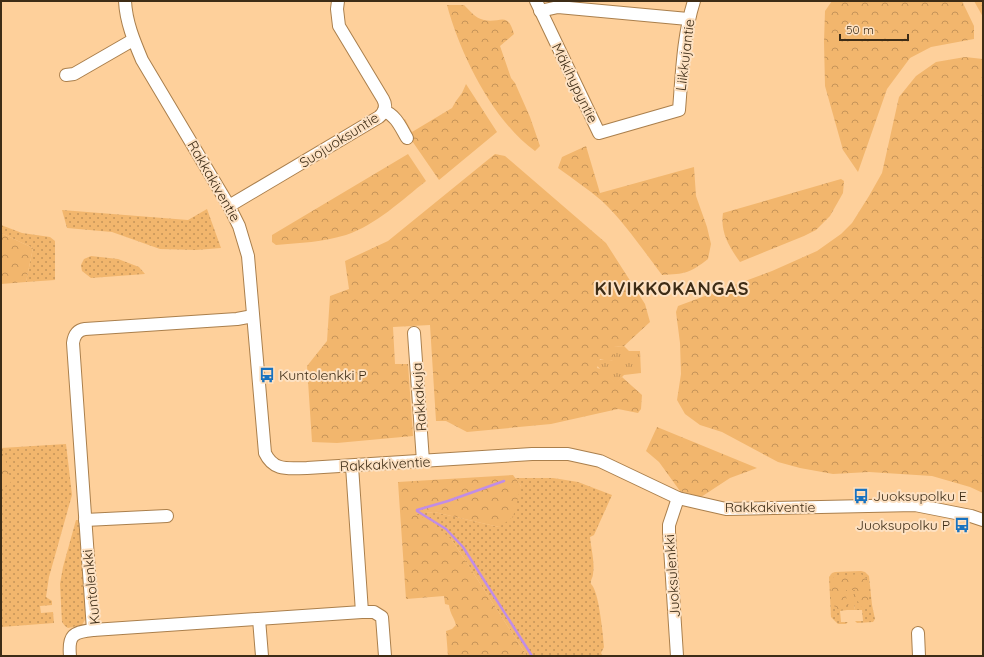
<svg xmlns="http://www.w3.org/2000/svg" width="984" height="657" font-family="Quicksand,sans-serif">
	<defs>
		<pattern id="grass-dots" width="8" height="8" patternUnits="userSpaceOnUse"><rect width="8" height="8" fill="#f2b66d"/><path d="M2 2h.1M6 6h.1" fill="none" stroke="#c59459" stroke-width="1.8" stroke-linecap="round"/></pattern>
		<pattern id="forest-crowns" width="20" height="18" patternUnits="userSpaceOnUse"><rect width="20" height="18" fill="#f2b66d"/><path d="M2 6a3 3 0 1 1 6 0M12 15a3 3 0 1 1 6 0" fill="none" stroke="#c59459"/></pattern>
		<pattern id="park-tufts" width="24" height="20" patternUnits="userSpaceOnUse"><rect width="24" height="20" fill="#f2b66d"/><path d="M3 7l-1-3M5 7V3M7 7l1-3M15 17l-1-3M17 17v-4M19 17l1-3" fill="none" stroke="#c59459"/></pattern>
	</defs>
	<rect width="100%" height="100%" fill="#fed09b"/>
	<g fill="url(#grass-dots)">
		<polygon points="207,209 221,248 196,250 160,249 112,232 67,228 62,210 188,220"/>
		<polygon points="1,225 22,233 50,237 55,241 55,280 26,282 33,248 1,233"/>
		<polygon points="91,256 118,259 139,267 145,274 91,278 82,271 81,265 84,259"/>
		<polygon points="66,444 72,495 49,577 46,597 52,601 52,605 40,606 41,613 53,612 54,623 1,627 1,448"/>
		<path d="M515,478H553L578,482L612,495L594,535L590,537C591,549 595,562 593,574C593,578 590,580 591,584C599,591 603,635 604,647L601,653L603,656H527L452,540L415,514L434,512L499,527L521,486Z"/>
		<polygon points="76,520 80,520 86,618 82,625 68,628 65,626 62,622 60,584 63,567"/>
		<polygon points="861,571 865,572 869,576 872,605 875,619 873,622 857,623 855,621 863,621 862,610 855,610 854,604 856,604 856,591 847,591 847,610 840,611 841,622 848,622 846,624 838,624 831,617 829,577 832,573 835,572"/>
	</g>
	<g fill="url(#forest-crowns)">
		<polygon points="832,1 962,1 974,26 974,39 931,47 910,58 887,89 858,172 843,150 825,86 824,42 825,11"/>
		<polygon points="974,1 983,1 983,17"/>
		<path d="M447,5H464C470,11 475,18 484,20C500,24 507,10 514,34L500,46L511,78L515,83L530,117L540,146L535,151C493,121 460,54 447,5Z"/>
		<polygon points="965,57 983,59 983,493 970,487 932,476 869,472 833,474 800,468 778,462 722,432 700,425 685,414 677,400 681,374 680,343 676,312 678,306 772,271 817,251 841,234 852,223 869,196 882,173 899,97 916,76 936,62"/>
		<polygon points="466,84 497,132 439,180 399,122 405,119 412,132 452,108 456,101 462,93"/>
		<path d="M586,146L600,193L694,167L696,196L707,227L711,244L708,259C690,273 685,274 662,275C643,250 625,223 602,201C588,189 573,179 558,168L562,157Z"/>
		<path d="M408,154L426,181C402,200 376,225 346,235C323,242 300,243 276,245L272,242V235Z"/>
		<polygon points="495,154 505,156 606,243 645,304 650,322 624,346 614,347 614,360 608,361 600,359 597,368 601,369 615,383 622,377 642,395 641,409 638,413 618,409 551,424 467,432 446,421 436,421 430,325 393,327 395,364 408,364 413,436 337,443 312,442 307,366 327,341 330,296 349,289 345,261 388,241"/>
		<path d="M841,179L844,181L843,193L830,216L816,230L804,236L740,262C729,247 720,232 723,213Z"/>
		<polygon points="1,233 33,248 26,282 1,284"/>
		<polygon points="657,427 757,468 730,478 701,497 680,491 659,462 646,451"/>
		<polygon points="1,454 4,454 11,482 5,486 1,483"/>
		<path d="M513,475L521,486L513,517L499,527L434,512L416,514L430,521L452,540L527,656H448L446,631L452,629L456,625C454,617 450,614 449,605L445,604L444,596L406,599L398,482Z"/>
		<polygon points="861,574 867,579 869,607 862,608 857,600 856,590 846,590 846,609 836,610 831,598 830,579 836,576"/>
	</g>
	<g fill="url(#park-tufts)">
		<path d="M624,346L629,351H640L641,373L624,375L615,384C611,379 598,368 596,364L597,361C602,358 608,361 613,360L614,347Z"/>
		<polygon points="846,591 856,591 856,604 854,605 855,610 847,610"/>
	</g>
	<g fill="none" stroke-linecap="round" stroke-linejoin="round">
		<polyline stroke="#c18de5" stroke-width="2.5" points="504,481 448,501 417,510 417,511 446,529 463,547 532,656"/>
		<defs>
			<g id="minor">
				<path d="M125,1C126,22 134,41 142,60L229,206L239,226L248,256L265,453C274,472 289,468 307,468L532,454H568L600,461L678,498L726,509L915,505L971,516L983,520"/>
				<path d="M536,1L599,133L679,110C682,73 683,36 694,1"/>
				<polyline points="540,11 558,7 688,19"/>
				<polyline points="66,75 74,74 133,40"/>
				<path d="M384,111C396,115 401,128 407,138"/>
				<path d="M229,206L379,117C385,112 387,106 383,99L339,26L337,9L338,1"/>
				<path d="M253,316L237,319L85,329C78,330 74,335 73,343L93,630L362,612L352,466"/>
				<polyline points="414,333 423,461"/>
				<polyline points="85,520 167,516"/>
				<polyline points="362,612 374,612 382,617 385,656"/>
				<polyline points="259,619 262,656"/>
				<polyline points="918,633 919,656"/>
				<path d="M70,656C68,635 73,632 93,630"/>
				<polyline points="677,656 669,532 669,525 678,498"/>
			</g>
		</defs>
		<use href="#minor" stroke="#aa7f4c" stroke-width="14"/>
		<use href="#minor" stroke="#fff" stroke-width="12"/>
	</g>
	<defs>
		<symbol id="bus-bare" viewBox="-9 -9 18 18"><path d="M-5-6H5V4H4V6H2V4H-2V6H-4V4H-5ZM-3.5-4V0h7V-4ZM-3.5 1.2v1.5H-2V1.2ZM2 1.2v1.5H3.5V1.2Z" fill="#1872bf" stroke="#fde1c2" stroke-width="2.5" paint-order="stroke"/></symbol>
	</defs>
	<g fill-rule="evenodd">
		<use href="#bus-bare" x="256" y="364" width="22" height="22"/>
		<use href="#bus-bare" x="850" y="485" width="22" height="22"/>
		<use href="#bus-bare" x="951" y="514" width="22" height="22"/>
	</g>
	<g text-anchor="middle" stroke-width="4" stroke-linejoin="round" paint-order="stroke">
		<g font-size="14" fill="#3d2c16" stroke="#fde1c2">
			<text transform="translate(685 55) rotate(-83)" y="5">Liikkujantie</text>
			<text transform="translate(575 83) rotate(64)" y="5">Mäkihypyntie</text>
			<text transform="translate(339 140) rotate(-32)" y="5">Suojuoksuntie</text>
			<text transform="translate(214 181) rotate(60)" y="5">Rakkakiventie</text>
			<text transform="translate(419 397) rotate(-94)" y="5">Rakkakuja</text>
			<text transform="translate(385 464) rotate(-3)" y="5">Rakkakiventie</text>
			<text x="770" y="512">Rakkakiventie</text>
			<text transform="translate(672 576) rotate(-94)" y="5">Juoksulenkki</text>
			<text transform="translate(91 587) rotate(-96)" y="5">Kuntolenkki</text>
		</g>
		<g font-size="14" fill="#3d2c16" stroke="#fde1c2" text-anchor="start">
			<text x="279" y="380">Kuntolenkki P</text>
			<text x="873" y="501">Juoksupolku E</text>
			<text x="950" y="530" text-anchor="end">Juoksupolku P</text>
		</g>
		<g font-size="18" font-weight="bold" letter-spacing="1" fill="#3d2c16" stroke="#fde1c2">
			<text x="672" y="295">KIVIKKOKANGAS</text>
		</g>
	</g>
	<rect width="984" height="657" fill="none" stroke="#3d2c16" stroke-width="4"/>
	<path d="M840 34v6h68v-6" fill="none" stroke="#3d2c16" stroke-width="2"/>
	<text x="846" y="34" font-size="12" fill="#3d2c16" stroke="#fde1c2" stroke-width="3" paint-order="stroke">50 m</text>
</svg>
